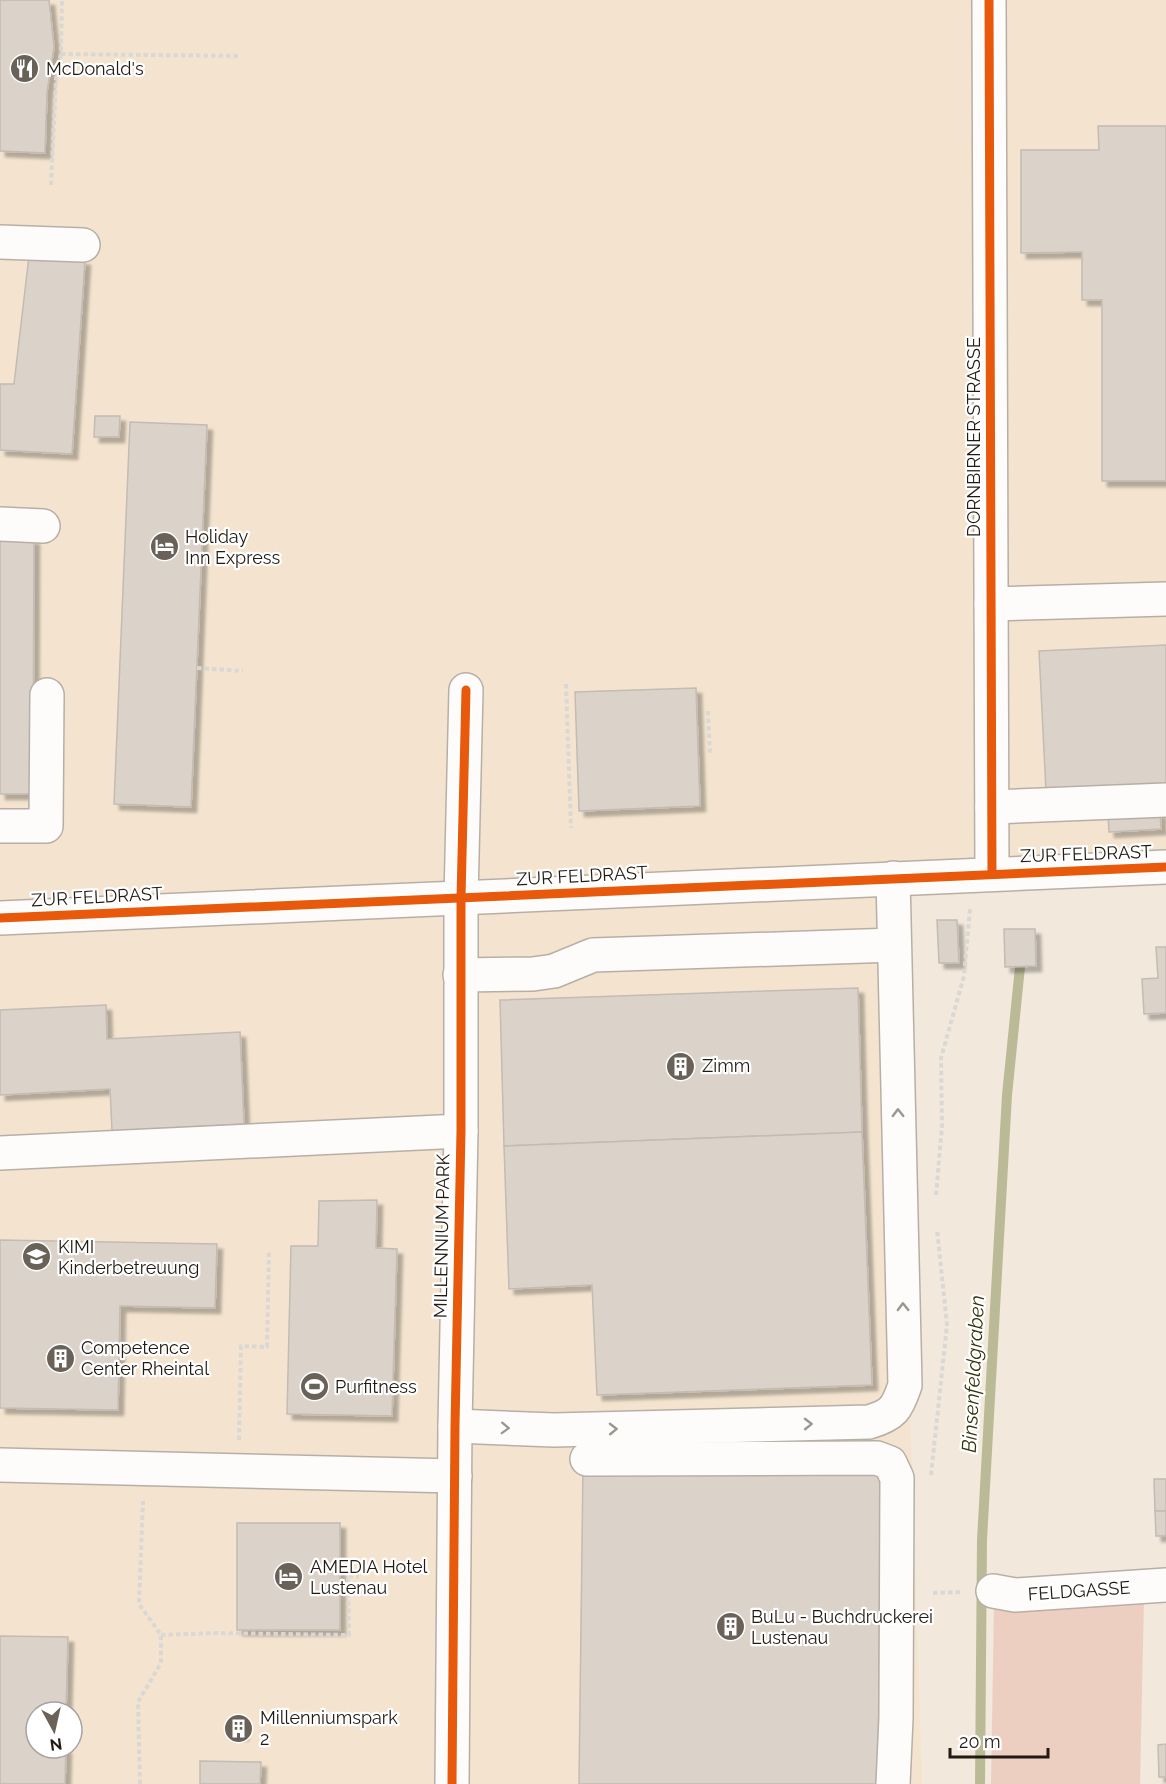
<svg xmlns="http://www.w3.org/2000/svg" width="1166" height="1784" font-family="Raleway,sans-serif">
	<defs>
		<filter id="shadow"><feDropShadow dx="5.5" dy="5.5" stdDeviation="1.5" flood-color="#0004"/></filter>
	</defs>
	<rect width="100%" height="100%" fill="#f2e8dc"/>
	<path fill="#f4e4cf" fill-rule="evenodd" d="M0,0H1166V866L893,879L922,1784H0ZM36,1712H72V1748H36Z"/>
	<polygon fill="#edcfc2" points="1144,1598 1140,1784 991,1784 994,1604"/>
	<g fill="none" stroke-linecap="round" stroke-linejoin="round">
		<polyline stroke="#bbba97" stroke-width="10" points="980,1784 982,1540 1007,1095 1020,967"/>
	</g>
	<g fill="#dbd2ca" stroke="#c4bbb3" stroke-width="1.5" filter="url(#shadow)">
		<polygon points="0,0 49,0 54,47 47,92 45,153 0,151"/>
		<polygon points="1098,126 1166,126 1166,481 1102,481 1102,300 1082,300 1082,252 1021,253 1021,150 1099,150"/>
		<polygon points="29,256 85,260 72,454 0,450 0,384 14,384"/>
		<polygon points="95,416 120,416 119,437 94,437"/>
		<polygon points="130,422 207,425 191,807 114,804"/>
		<polygon points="0,539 34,539 33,794 0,794"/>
		<polygon points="1166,645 1166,786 1046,791 1039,651"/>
		<polygon points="696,688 700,806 579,811 575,692"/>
		<polygon points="1160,812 1161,829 1109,832 1108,814"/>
		<polygon points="937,920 957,920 959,963 939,963"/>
		<polygon points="1004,929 1035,929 1036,966 1005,967"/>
		<polygon points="1156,947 1166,947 1166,1013 1144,1014 1142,979 1158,978"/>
		<polygon points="858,988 862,1132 504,1146 500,1000"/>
		<polygon points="106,1005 107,1039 240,1032 244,1124 112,1131 110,1089 0,1095 0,1010"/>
		<polygon points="862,1132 872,1385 597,1395 592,1285 509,1289 504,1146"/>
		<polygon points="377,1200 376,1248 397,1249 392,1416 287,1414 291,1246 318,1246 319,1201"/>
		<polygon points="0,1240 217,1244 215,1308 120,1306 118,1410 0,1408"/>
		<polygon points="583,1467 881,1470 878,1784 579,1784"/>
		<polygon points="1154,1479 1166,1479 1166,1511 1155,1511"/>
		<polygon points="1155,1511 1166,1511 1166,1536 1156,1536"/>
		<rect x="237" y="1523" width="103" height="107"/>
		<polygon points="0,1636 68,1637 66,1712 36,1712 36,1748 66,1748 65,1784 0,1784"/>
		<polygon points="236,1722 242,1722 243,1735 237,1735"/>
		<polygon points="1166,1744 1166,1777 1159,1777 1158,1745"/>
		<polygon points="200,1761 261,1762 260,1784 200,1784"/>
	</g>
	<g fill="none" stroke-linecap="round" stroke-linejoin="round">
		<defs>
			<g id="minor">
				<polyline points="989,0 992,874"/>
				<polyline points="0,242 83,245"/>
				<polyline points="0,524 43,526"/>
				<polyline points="991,604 1166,599"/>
				<polyline points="992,807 1166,800"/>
				<polyline points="0,826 46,826 47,695"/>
				<polyline points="0,918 1166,867"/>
				<polyline points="460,975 533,974 554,971 593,955 894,945"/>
				<polyline points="0,1153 461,1131"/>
				<path d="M455,1426L554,1430L869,1422C893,1415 897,1409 905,1385L893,878"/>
				<polyline points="587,1459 877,1458 890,1463 897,1478 896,1718 893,1784"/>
				<polyline points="0,1465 455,1476"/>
				<polyline points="993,1591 1015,1595 1166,1585"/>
				<polyline points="452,1784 455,1426 461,1131 461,898 466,690"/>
			</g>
		</defs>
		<use href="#minor" stroke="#b7afa6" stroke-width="36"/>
		<g stroke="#dad8d4" stroke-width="4" stroke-dasharray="4.5 3" stroke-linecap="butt">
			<polyline points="61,54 238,56"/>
			<polyline points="51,185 56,79 61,54 62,0"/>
			<polyline points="197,668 243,671"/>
			<polyline points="566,684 571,828"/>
			<polyline points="708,711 710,755"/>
			<polyline points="936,1195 942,1126 941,1058 964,976 970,909"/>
			<polyline points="239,1440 241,1346 267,1347 269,1250"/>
			<polyline points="931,1475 947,1325 937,1229"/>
			<polyline points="933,1593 962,1592"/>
			<polyline points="161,1635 217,1633 349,1635 348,1576 359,1577"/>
			<polyline points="140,1784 138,1702 161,1663 161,1635 139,1604 143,1501"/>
		</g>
		<use href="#minor" stroke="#fdfcfa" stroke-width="33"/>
		<defs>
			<g id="cycleway">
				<polyline points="989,0 992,874"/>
				<polyline points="0,918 1166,867"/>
				<polyline points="452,1784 455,1426 461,1131 461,898 466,690"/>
			</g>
		</defs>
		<use href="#cycleway" stroke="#fff" stroke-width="13"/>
		<use href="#cycleway" stroke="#e8590c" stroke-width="9"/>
	</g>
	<defs><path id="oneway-chevron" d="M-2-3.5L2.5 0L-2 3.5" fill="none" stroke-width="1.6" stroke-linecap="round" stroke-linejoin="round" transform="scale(1.5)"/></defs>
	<g stroke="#9a9692">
		<use href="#oneway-chevron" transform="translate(898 1113) rotate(-91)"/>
		<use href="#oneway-chevron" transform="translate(903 1307) rotate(-91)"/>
		<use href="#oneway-chevron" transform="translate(808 1424) rotate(-1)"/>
		<use href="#oneway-chevron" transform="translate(505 1428) rotate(2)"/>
		<use href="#oneway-chevron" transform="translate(613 1429) rotate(-1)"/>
	</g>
	<defs>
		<symbol id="restaurant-disc" viewBox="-11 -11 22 22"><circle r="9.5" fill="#6a6259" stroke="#fff"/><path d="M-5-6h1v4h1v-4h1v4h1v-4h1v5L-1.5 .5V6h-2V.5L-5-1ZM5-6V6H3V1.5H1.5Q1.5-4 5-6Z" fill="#fff"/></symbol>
		<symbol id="hotel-disc" viewBox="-11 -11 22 22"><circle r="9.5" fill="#6a6259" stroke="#fff"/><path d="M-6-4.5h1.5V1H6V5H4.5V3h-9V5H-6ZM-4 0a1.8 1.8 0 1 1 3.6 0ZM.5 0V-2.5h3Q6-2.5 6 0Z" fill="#fff"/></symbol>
		<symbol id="building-disc" viewBox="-11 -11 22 22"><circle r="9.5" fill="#6a6259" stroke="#fff"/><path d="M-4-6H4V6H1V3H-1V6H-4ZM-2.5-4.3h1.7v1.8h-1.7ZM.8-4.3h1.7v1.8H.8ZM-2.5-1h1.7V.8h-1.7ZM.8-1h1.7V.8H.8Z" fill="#fff"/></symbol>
		<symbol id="school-disc" viewBox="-11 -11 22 22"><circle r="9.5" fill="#6a6259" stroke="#fff"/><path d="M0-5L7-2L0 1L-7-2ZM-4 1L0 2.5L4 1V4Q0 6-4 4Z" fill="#fff"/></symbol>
		<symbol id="stadium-disc" viewBox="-11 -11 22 22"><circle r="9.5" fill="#6a6259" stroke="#fff"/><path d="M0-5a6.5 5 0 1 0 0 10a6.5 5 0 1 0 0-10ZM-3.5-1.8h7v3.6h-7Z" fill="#fff"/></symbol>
	</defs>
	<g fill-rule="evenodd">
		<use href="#restaurant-disc" x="8" y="52" width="33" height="33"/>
		<use href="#hotel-disc" x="148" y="530" width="33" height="33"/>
		<use href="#building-disc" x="664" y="1050" width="33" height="33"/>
		<use href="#school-disc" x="20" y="1240" width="33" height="33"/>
		<use href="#building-disc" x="44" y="1342" width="33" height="33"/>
		<use href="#stadium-disc" x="298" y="1370" width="33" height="33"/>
		<use href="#hotel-disc" x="272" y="1560" width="33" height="33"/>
		<use href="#building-disc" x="714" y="1610" width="33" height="33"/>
		<use href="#building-disc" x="222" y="1712" width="33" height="33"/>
	</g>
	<g text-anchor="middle" stroke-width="4.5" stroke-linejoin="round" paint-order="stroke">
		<g font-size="18" fill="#201a12" stroke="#fff" text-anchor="start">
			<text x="46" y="75">McDonald's</text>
			<text x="185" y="543">Holiday<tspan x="185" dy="21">Inn Express</tspan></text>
			<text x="702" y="1072">Zimm</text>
			<text x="58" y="1253">KIMI<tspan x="58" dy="21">Kinderbetreuung</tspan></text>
			<text x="81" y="1354">Competence<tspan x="81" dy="21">Center Rheintal</tspan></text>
			<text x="335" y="1393">Purfitness</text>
			<text x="310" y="1573">AMEDIA Hotel<tspan x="310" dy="21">Lustenau</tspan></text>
			<text x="751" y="1623">BuLu - Buchdruckerei<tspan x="751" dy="21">Lustenau</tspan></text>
			<text x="260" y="1724">Millenniumspark<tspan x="260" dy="21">2</tspan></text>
		</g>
		<g font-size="18" fill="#201a12" stroke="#fff">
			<text transform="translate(974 437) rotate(-90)" y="6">DORNBIRNER STRASSE</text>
			<text transform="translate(1086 854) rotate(-2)" y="6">ZUR FELDRAST</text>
			<text transform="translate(582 876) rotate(-3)" y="6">ZUR FELDRAST</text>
			<text transform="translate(97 897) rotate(-3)" y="6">ZUR FELDRAST</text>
			<text transform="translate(442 1236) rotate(-89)" y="6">MILLENNIUM PARK</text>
			<text transform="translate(1079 1591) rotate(-4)" y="6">FELDGASSE</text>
		</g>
		<g font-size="20" font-style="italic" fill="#30320c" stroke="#fff">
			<text transform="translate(973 1374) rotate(-87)" y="7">Binsenfeldgraben</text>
		</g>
	</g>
	<g transform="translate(54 1730) rotate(172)"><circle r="28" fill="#ffffff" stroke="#a6a3a0" stroke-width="1.5"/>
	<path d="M0-4.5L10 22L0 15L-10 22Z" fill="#6a6259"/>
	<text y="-9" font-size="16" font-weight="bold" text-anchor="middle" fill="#201a12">N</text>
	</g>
	<path d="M950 1748v9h98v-9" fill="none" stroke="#201a12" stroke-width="3"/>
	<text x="959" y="1748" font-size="18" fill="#201a12" stroke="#ffffff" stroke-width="4.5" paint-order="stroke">20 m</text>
</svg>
